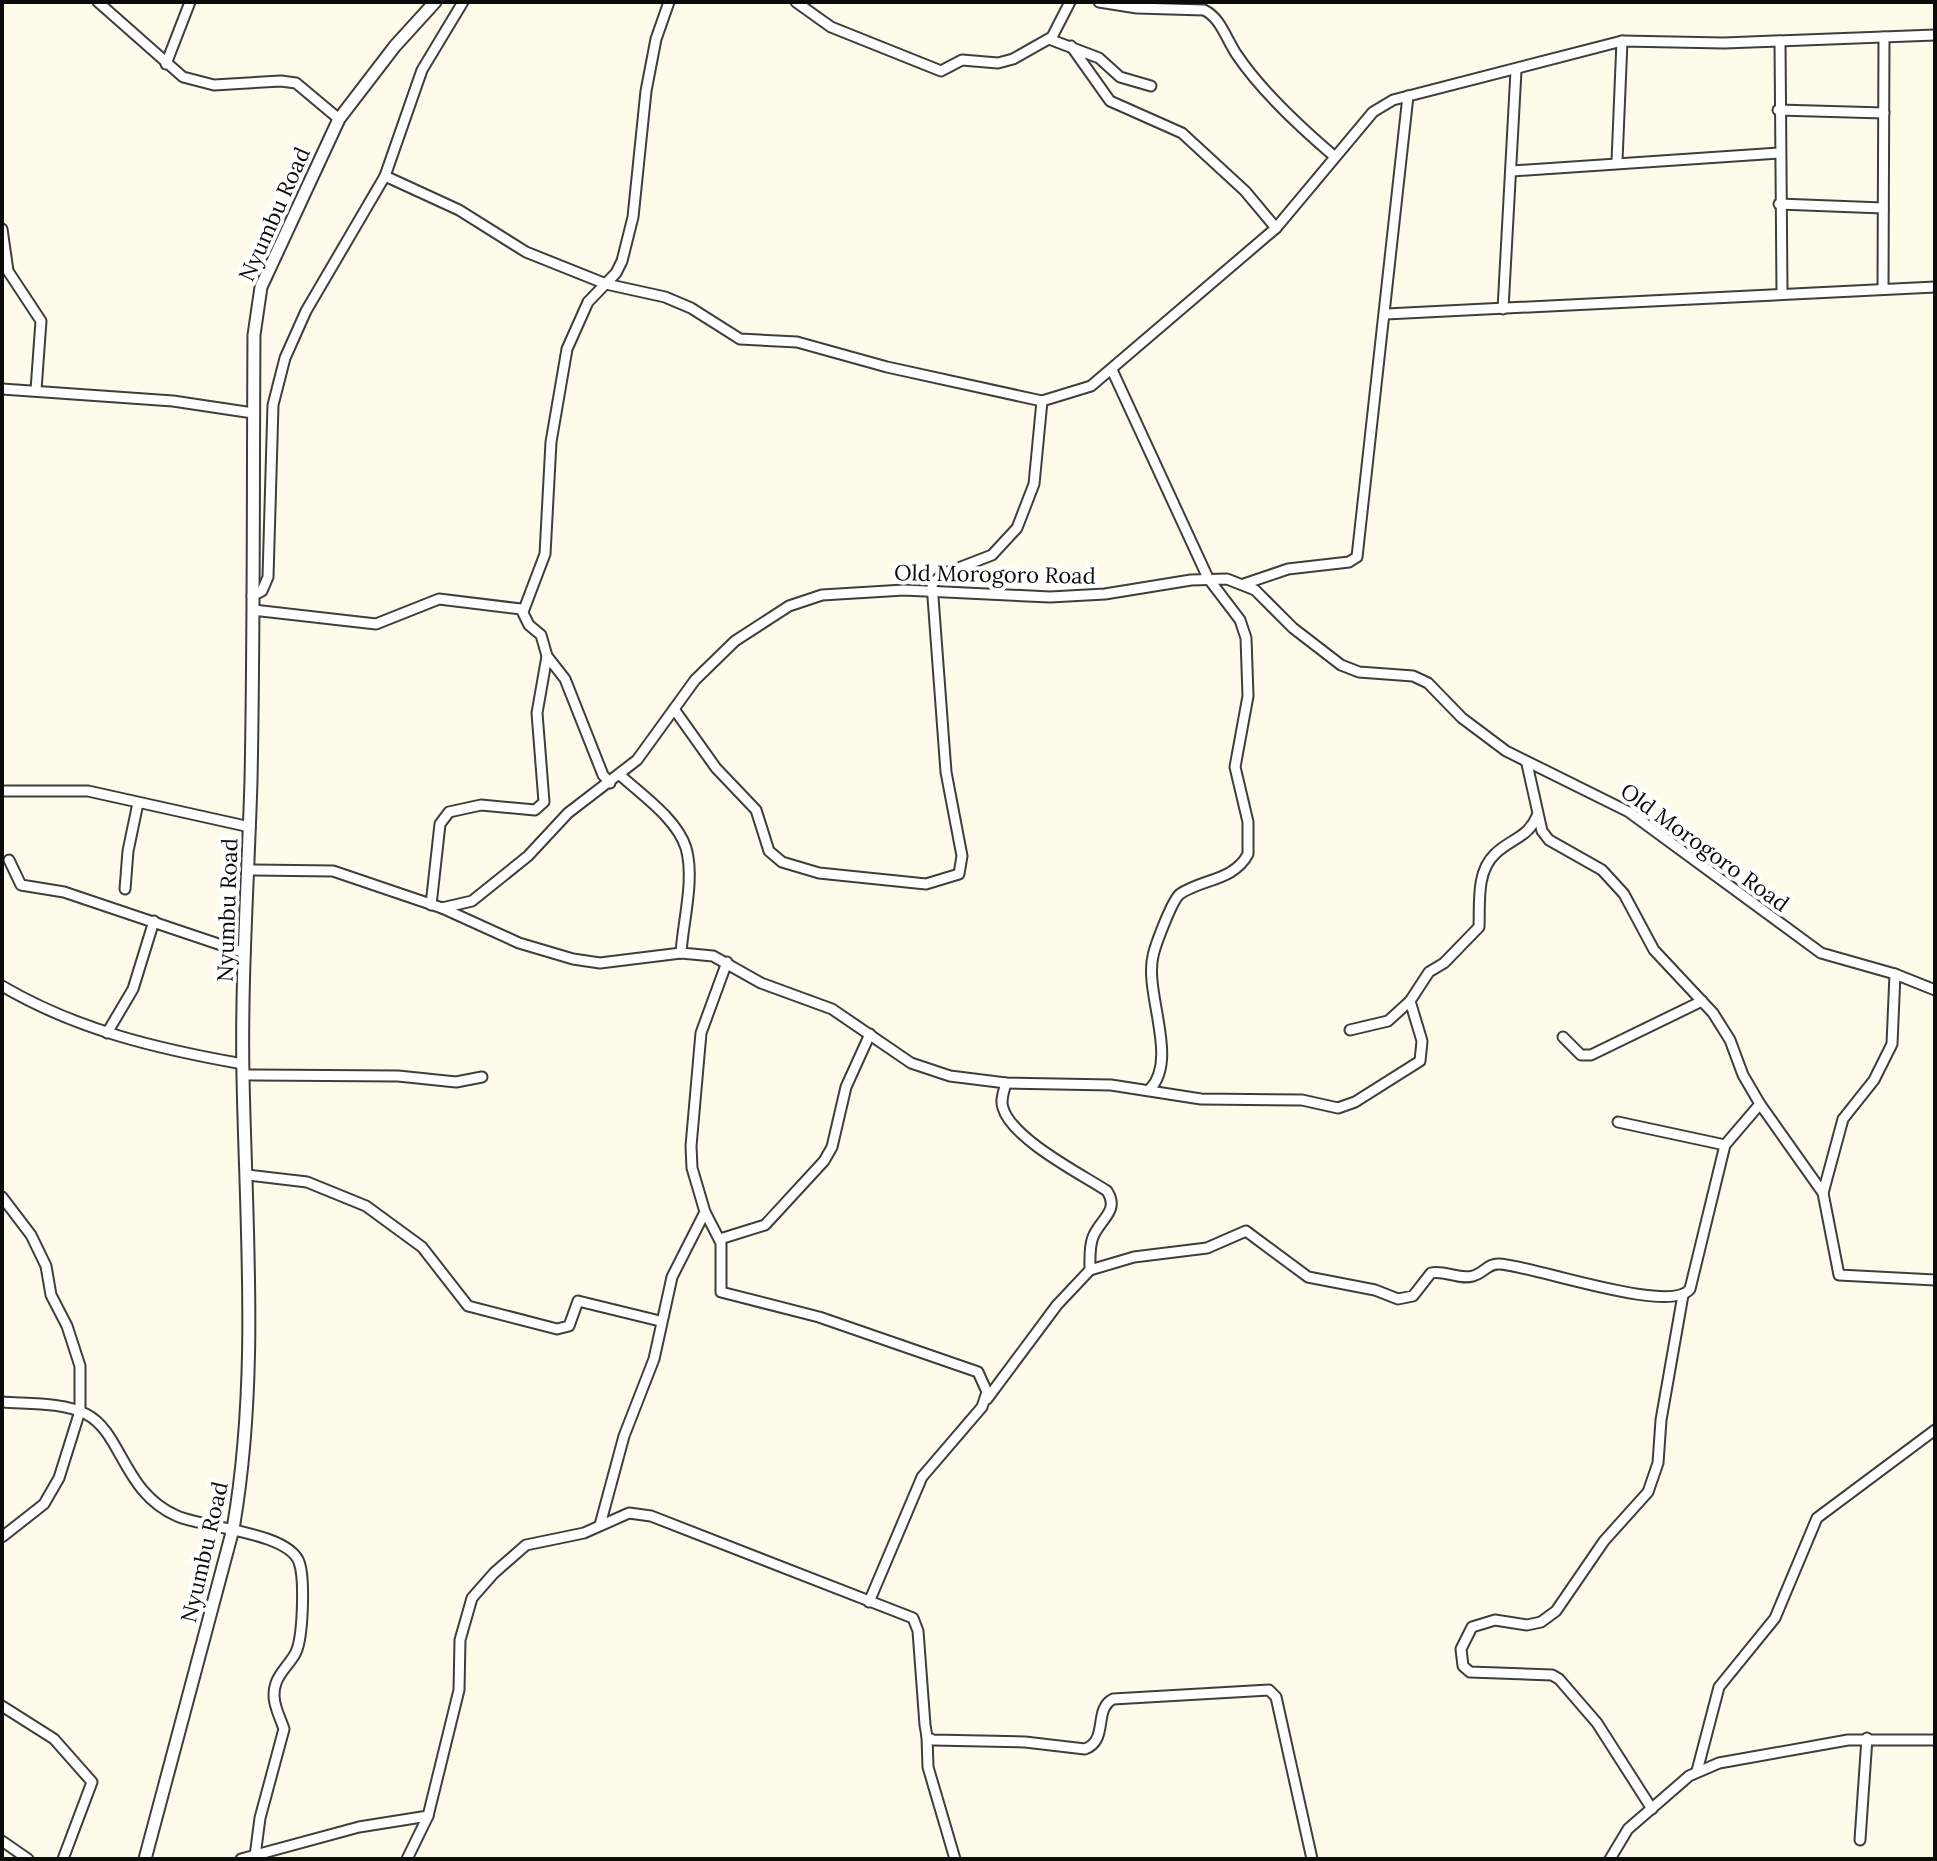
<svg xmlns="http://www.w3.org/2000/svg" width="1937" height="1861" font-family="Lora,serif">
	<rect width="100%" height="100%" fill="#fffbea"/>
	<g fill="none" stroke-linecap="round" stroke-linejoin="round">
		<defs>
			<g id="minor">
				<polyline points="98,2 183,77 214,85 281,81 296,83 339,119"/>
				<polyline points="796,2 831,27 941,71 962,60 998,63 1013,59 1052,37 1070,2"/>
				<path d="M1099,2L1137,8L1204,10C1221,18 1226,39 1237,55C1262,92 1300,127 1334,156"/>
				<polyline points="1049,39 1099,58 1120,77 1151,86"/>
				<polyline points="1780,41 1782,292"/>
				<polyline points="1071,46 1110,101 1182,133 1245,191 1276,228"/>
				<polyline points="166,64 190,2"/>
				<polyline points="1778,110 1884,113"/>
				<polyline points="1617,161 1622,41"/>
				<polyline points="1512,171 1779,153"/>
				<polyline points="385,176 459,210 526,252 606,284 665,297 691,308 740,339 797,342 887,367 1042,401"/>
				<polyline points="1779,204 1883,208"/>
				<polyline points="2,229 8,271 41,321 36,390"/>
				<polyline points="1883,289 1884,37"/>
				<polyline points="1503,309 1516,71"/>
				<polyline points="1386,314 1935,287"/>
				<path d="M1112,370L1208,578L1240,620L1246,638L1248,696L1235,767L1248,822V854C1234,881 1201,879 1180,894C1172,900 1155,946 1153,956C1144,993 1179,1059 1150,1089"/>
				<polyline points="2,389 173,401 253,413"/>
				<polyline points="1244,584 1288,569 1349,562 1357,557 1408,96"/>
				<polyline points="252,596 262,591 268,577 273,405 285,358 306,311 385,176 422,70 463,2"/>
				<polyline points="253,610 376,624 439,599 521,609 529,625 541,635 547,656 565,679 603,775 610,783"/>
				<polyline points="523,612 545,554 551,442 567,349 588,302 616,273 622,261 633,217 646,91 656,39 669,2"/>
				<polyline points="674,709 716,768 756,810 769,851 782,862 819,873 926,884 959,874 962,856 946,772 932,584 943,574 992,555 1017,528 1034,484 1042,401 1091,386 1276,228 1373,112 1393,100 1622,41 1724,43 1935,35"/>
				<polyline points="1527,764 1542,831 1549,840 1602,870 1624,894 1654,950 1713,1013 1730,1040 1743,1075 1760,1104 1823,1193 1839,1275 1935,1280"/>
				<path d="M620,775C642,795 677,819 686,848C695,879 683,921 681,953"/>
				<polyline points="2,791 88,791 250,827"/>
				<polyline points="9,860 21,885 64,892 245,953"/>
				<polyline points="249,870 333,871 442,908 472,901 528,856 568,813 637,760 695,680 735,641 789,606 822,595 904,590 1050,597 1105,594 1191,580 1227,579 1255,590 1293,628 1341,665 1359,672 1413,676 1428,683 1462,718 1506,751 1629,812 1821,953 1895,974 1935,990"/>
				<polyline points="125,889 128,851 138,803"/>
				<polyline points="431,905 440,824 449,812 481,805 535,810 544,802 537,713 547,656"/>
				<polyline points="442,908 519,943 573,959 600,963 681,953 713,956 761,983 832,1009 911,1063 950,1076 1006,1083 1111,1085 1201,1099 1302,1100 1338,1108 1355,1102 1420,1061 1422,1041 1410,1001"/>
				<polyline points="727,962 701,1033 691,1146 692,1168 705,1212 721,1243 721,1292 819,1317 978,1372 987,1392 982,1407 922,1477 869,1602"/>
				<path d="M2,986C77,1030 158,1049 243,1064"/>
				<path d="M1350,1030L1388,1021L1410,1001L1429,972L1444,963L1479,927C1480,903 1476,872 1495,854C1510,839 1528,838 1537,816"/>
				<polyline points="107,1033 133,989 154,921"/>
				<polyline points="1563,1037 1581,1055 1591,1055 1702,1001"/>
				<polyline points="243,1075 398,1076 456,1082 482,1077"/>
				<polyline points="1618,1122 1725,1145"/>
				<polyline points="248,1175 307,1182 366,1206 422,1247 468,1306 557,1329 569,1326 578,1301 660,1321"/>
				<polyline points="1823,1193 1843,1119 1874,1080 1892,1044 1895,974"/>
				<polyline points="2,1197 31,1235 46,1266 51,1295 67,1326 80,1366 80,1411 59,1478 44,1504 2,1537"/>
				<polyline points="720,1239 765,1225 824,1161 832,1147 846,1087 870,1034"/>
				<path d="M1090,1270L1134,1257L1207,1248L1246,1231L1308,1277L1375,1290L1398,1299L1413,1296L1431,1273C1445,1270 1459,1280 1473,1276C1484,1273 1488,1263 1500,1264C1533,1266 1671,1315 1690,1289L1725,1145L1760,1104"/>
				<path d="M987,1399L1057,1305L1090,1270C1090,1259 1089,1247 1093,1237C1100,1219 1120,1211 1107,1191C1081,1174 1012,1139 1003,1108C1000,1100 1004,1091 1006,1083"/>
				<path d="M2,1402C28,1404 63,1402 86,1414C122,1432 123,1493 177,1516C204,1528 288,1532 299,1562C305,1578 303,1637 296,1652C291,1663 280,1671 276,1683C270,1700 279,1714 284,1729L260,1818L255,1856"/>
				<polyline points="600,1525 624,1436 654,1359 672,1277 705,1212"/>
				<polyline points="2,1706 54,1739 92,1782 63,1859"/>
				<polyline points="927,1737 928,1767 955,1859"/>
				<polyline points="1697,1771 1719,1687 1775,1618 1817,1518 1935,1430"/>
				<polyline points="1652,1809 1597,1723 1559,1679 1552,1675 1470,1672 1463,1666 1461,1649 1472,1627 1495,1620 1527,1625 1541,1622 1556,1611 1604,1541 1648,1492 1658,1463 1661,1420 1683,1295"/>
				<polyline points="1860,1840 1867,1738"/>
				<polyline points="2,1841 28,1859"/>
				<path d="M241,1859L359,1827L428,1816L459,1690L460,1640L472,1598L494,1573L526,1545L584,1533L629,1513L651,1516L913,1618L918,1631L925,1725L927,1737L933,1740L1025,1742L1085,1749C1109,1740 1093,1709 1113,1699L1269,1690L1276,1697L1312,1859"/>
				<polyline points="407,1859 428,1816"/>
				<polyline points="1610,1859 1628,1829 1689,1776 1719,1763 1848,1740 1935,1740"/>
			</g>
			<path id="tertiary" d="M145,1859L233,1529C259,1380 246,1228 243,1077C241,979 248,880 251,781C254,633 253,484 254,335L261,287L339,119L395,46L435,2"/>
		</defs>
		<use href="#minor" stroke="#3e3e3e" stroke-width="13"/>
		<use href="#tertiary" stroke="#3e3e3e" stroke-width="15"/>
		<use href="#minor" stroke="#fff" stroke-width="9"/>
		<use href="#tertiary" stroke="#fff" stroke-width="11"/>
	</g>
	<g text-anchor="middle" stroke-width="8" stroke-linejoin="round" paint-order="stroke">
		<g font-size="22" fill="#0b0b0b" stroke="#fff">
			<text transform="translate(274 214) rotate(-66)" y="8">Nyumbu Road</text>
			<text transform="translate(995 574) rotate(1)" y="8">Old Morogoro Road</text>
			<text transform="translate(1705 847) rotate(36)" y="8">Old Morogoro Road</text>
			<text transform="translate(227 910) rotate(-88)" y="8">Nyumbu Road</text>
			<text transform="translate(204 1552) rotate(-77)" y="8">Nyumbu Road</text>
		</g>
	</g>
	<rect width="1937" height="1861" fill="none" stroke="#0b0b0b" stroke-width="8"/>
</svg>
